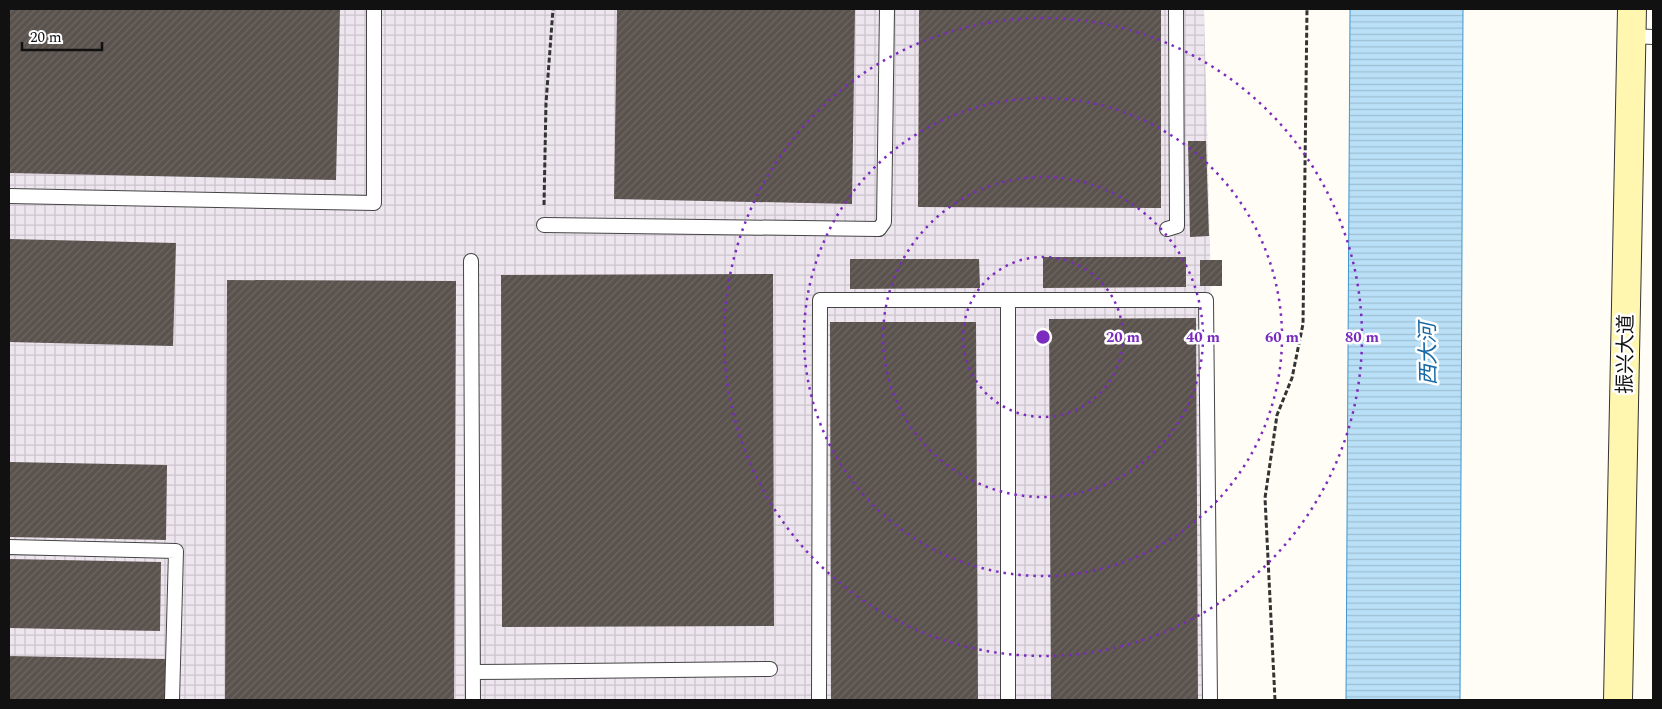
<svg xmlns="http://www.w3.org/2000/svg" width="1662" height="709" font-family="Spectral,'Noto Sans SC',serif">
	<defs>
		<pattern id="industrial-grid" width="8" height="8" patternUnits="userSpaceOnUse" patternTransform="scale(1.25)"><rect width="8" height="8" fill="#eee6ef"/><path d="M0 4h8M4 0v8" fill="none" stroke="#cbc4cc"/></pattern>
		<pattern id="water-rules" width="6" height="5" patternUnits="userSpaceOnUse" patternTransform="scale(1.25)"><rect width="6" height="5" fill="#b9e0f7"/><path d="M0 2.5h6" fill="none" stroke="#9ebfd3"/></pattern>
		<pattern id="building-hatch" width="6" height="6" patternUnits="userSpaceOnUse" patternTransform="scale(1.25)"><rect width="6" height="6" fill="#5a524d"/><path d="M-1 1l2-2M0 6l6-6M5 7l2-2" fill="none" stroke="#6d6662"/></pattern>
	</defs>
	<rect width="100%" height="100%" fill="#fffdf5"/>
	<polygon fill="url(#industrial-grid)" points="9,9 1204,9 1210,245 1216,700 9,700"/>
	<polygon fill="url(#water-rules)" stroke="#3f96cf" points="1350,9 1463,9 1460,700 1346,700"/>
	<g fill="url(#building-hatch)">
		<polygon points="9,9 340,9 336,180 9,173"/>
		<polygon points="617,9 855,9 852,204 614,199"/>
		<polygon points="919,9 1161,9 1161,208 918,207"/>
		<polygon points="1188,141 1206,141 1209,236 1190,237"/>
		<polygon points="9,239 176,243 173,346 9,342"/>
		<polygon points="1043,257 1186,257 1186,287 1043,288"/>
		<polygon points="850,259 979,259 980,288 850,289"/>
		<rect x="1200" y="260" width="22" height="26"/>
		<polygon points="773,274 774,626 502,627 501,275"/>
		<polygon points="227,280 456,281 454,700 225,700"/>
		<polygon points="1196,318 1198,700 1051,700 1049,319"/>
		<polygon points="830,322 976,322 978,700 831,700"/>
		<polygon points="9,462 167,465 166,540 9,537"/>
		<polygon points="9,559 161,562 160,631 9,628"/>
		<polygon points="9,656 167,659 166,700 9,700"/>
	</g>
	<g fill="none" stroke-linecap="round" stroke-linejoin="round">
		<defs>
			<g id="lane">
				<polyline points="1631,36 1653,37"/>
				<polyline points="9,196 374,203 374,9"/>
				<polyline points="544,225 879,229 884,222 887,9"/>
				<polyline points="1167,229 1177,226 1176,9"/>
				<polyline points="471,261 473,700"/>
				<polyline points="1008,300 1008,700"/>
				<polyline points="9,547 176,551 172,700"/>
				<polyline points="473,672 770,669"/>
				<polyline points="819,700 820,300 1206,300 1210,700"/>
			</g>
			<polyline id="secondary" points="1618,700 1632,9"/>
		</defs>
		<use href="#lane" stroke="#444" stroke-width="16"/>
		<use href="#secondary" stroke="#333" stroke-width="30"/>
		<g stroke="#333" stroke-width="3" stroke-dasharray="5 2.5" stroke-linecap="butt">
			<polyline points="544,205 546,103 553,9"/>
			<polyline points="1275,700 1265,498 1277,415 1292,378 1303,324 1307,9"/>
		</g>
		<use href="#lane" stroke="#fff" stroke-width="14"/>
		<use href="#secondary" stroke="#fff6b0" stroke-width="28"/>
	</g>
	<g fill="none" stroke="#7b2cbf" stroke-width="2.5" stroke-dasharray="2.5 5">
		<circle cx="1043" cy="337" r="80"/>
		<circle cx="1043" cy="337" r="160"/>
		<circle cx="1043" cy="337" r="239"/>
		<circle cx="1043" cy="337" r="319"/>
	</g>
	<g text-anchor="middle" stroke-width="5" stroke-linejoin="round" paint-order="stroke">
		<g font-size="20" fill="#111" stroke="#fff">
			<text transform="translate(1625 354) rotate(-89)" y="7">振兴大道</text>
		</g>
		<g font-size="21" font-style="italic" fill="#1768a6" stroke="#fff">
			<text transform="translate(1428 354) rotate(-91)" y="7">西大河</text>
		</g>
	</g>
	<circle cx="1043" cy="337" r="8" fill="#7b2cbf" stroke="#fff" stroke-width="2.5"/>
	<g font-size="15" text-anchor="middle" font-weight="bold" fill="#7b2cbf" stroke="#fff" stroke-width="5" stroke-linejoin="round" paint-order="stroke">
		<text x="1123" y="342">20 m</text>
		<text x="1203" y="342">40 m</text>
		<text x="1282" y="342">60 m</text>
		<text x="1362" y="342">80 m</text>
	</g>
	<rect width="1662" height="709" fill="none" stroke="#111111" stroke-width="20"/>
	<path d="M22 42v8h80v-8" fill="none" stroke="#111111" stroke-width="2.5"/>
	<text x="30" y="42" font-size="15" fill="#111111" stroke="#ffffff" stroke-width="4" paint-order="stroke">20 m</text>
</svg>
